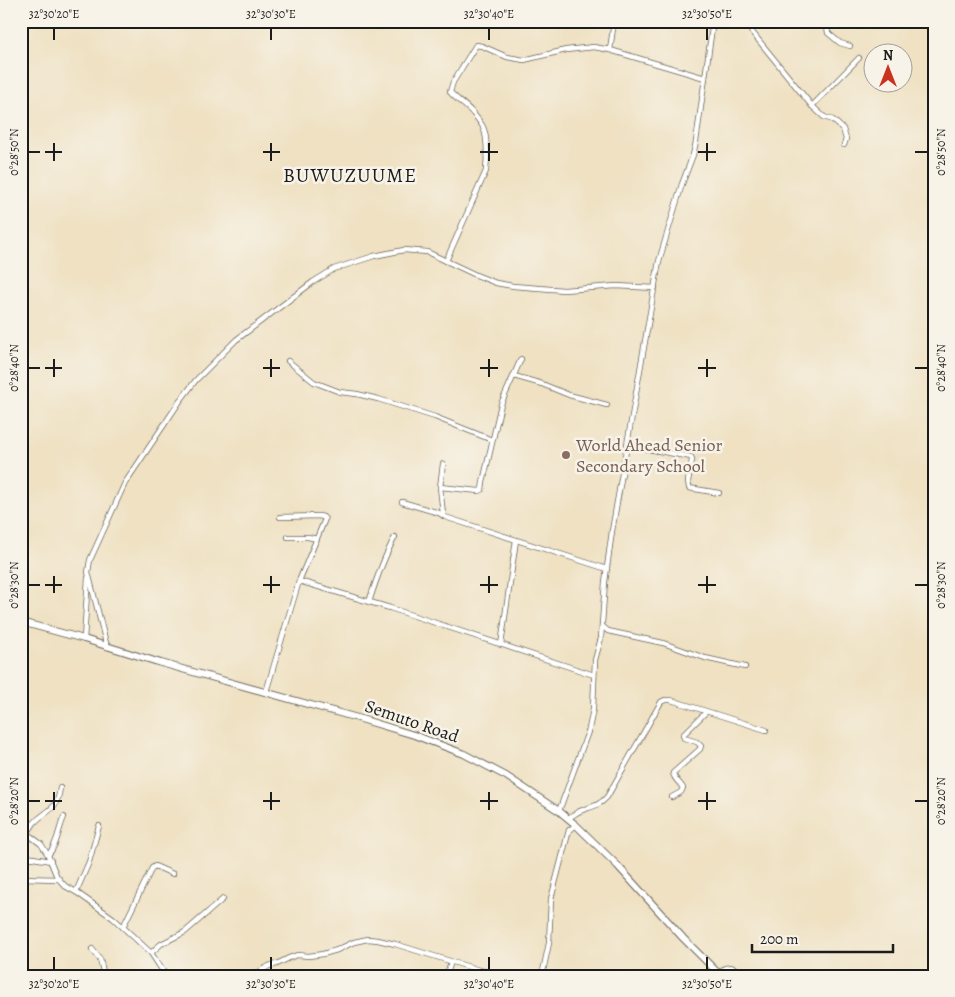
<svg xmlns="http://www.w3.org/2000/svg" width="955" height="997" font-family="Alegreya,serif">
	<rect width="100%" height="100%" fill="#f7f3e8"/>
	<filter id="ink" filterUnits="userSpaceOnUse"><feTurbulence type="fractalNoise" baseFrequency=".02" numOctaves="2"/><feDisplacementMap in="SourceGraphic" scale="10" xChannelSelector="R" yChannelSelector="G"/><feConvolveMatrix kernelMatrix="1 2 1 2 8 2 1 2 1" color-interpolation-filters="sRGB"/></filter>
	<filter id="wash" filterUnits="userSpaceOnUse"><feTurbulence type="fractalNoise" baseFrequency=".0096" numOctaves="4" result="noise"/><feDisplacementMap in="SourceGraphic" scale="20" xChannelSelector="R" yChannelSelector="G"/><feGaussianBlur stdDeviation="1.12" result="paint"/><feColorMatrix in="noise" values="0 0 0 0 0 0 0 0 0 0 0 0 0 0 0 0 0 1.4 0 .05"/><feComposite in="paint" operator="in"/></filter>
	<g filter="url(#wash)">
		<rect width="100%" height="100%" fill="#efe1c2"/>
	</g>
	<g filter="url(#ink)">
		<g fill="none" stroke-linecap="round" stroke-linejoin="round">
			<defs>
				<g id="street">
					<polyline points="743,21 812,106 824,117 833,120 843,129 846,139 844,145"/>
					<polyline points="826,21 828,33 840,43 850,46"/>
					<polyline points="713,27 723,21"/>
					<polyline points="610,50 614,21"/>
					<polyline points="812,106 859,58"/>
					<path d="M446,261L486,171C487,159 488,138 483,127C480,121 475,116 471,111C464,104 456,99 450,92L453,82L476,45L482,46L507,57L524,60L566,50L594,47L610,50L705,78"/>
					<polyline points="288,361 314,382 340,392 357,394 378,399 435,417 492,440"/>
					<polyline points="514,376 542,384 569,395 607,405"/>
					<polyline points="627,445 691,457 692,460 688,481 689,488 719,493"/>
					<polyline points="440,487 479,491 482,490 483,482 501,404 521,359"/>
					<polyline points="402,502 439,513 445,517 607,569"/>
					<polyline points="443,514 440,487 443,464"/>
					<polyline points="288,537 308,537 317,539"/>
					<polyline points="299,581 390,608 594,675"/>
					<path d="M369,602C376,580 384,557 395,537"/>
					<polyline points="602,626 608,631 663,643 705,658 745,667"/>
					<polyline points="84,639 88,578"/>
					<polyline points="501,645 516,540"/>
					<polyline points="107,647 88,572 90,560 125,483 180,401 196,380 236,340 313,282 334,269 374,256 404,250 427,252 476,275 496,283 513,286 564,290 616,286 655,288"/>
					<polyline points="266,692 299,581 325,519 323,517 319,516 280,517"/>
					<path d="M672,797L681,792L683,788C680,783 674,779 673,773L700,749L701,746L697,742L684,738L683,735L706,712"/>
					<polyline points="559,811 589,729 593,709 595,660 601,638 605,582 612,531 659,261 682,184 693,155 696,142 713,21"/>
					<path d="M568,818C572,816 576,813 580,811C590,807 599,806 607,797L661,702L665,700H671L766,730"/>
					<polyline points="21,829 41,844 48,855 57,877 65,886 76,892 113,918 151,953 166,976"/>
					<path d="M27,833C30,830 32,826 34,823C47,809 57,812 60,788"/>
					<path d="M48,855C58,844 58,830 64,817"/>
					<polyline points="21,856 51,861"/>
					<polyline points="21,878 59,879"/>
					<polyline points="76,892 89,862 99,826"/>
					<polyline points="123,927 152,868 155,866 173,874"/>
					<polyline points="92,949 100,959 104,976"/>
					<polyline points="151,953 161,944 185,932 223,899"/>
					<polyline points="718,973 725,968 731,967 748,976"/>
					<polyline points="250,976 255,974 269,966 277,964 289,958 297,955 309,956 323,954 337,950 354,942 368,939 378,940 395,944 479,970 505,976"/>
					<polyline points="446,976 451,962"/>
					<polyline points="542,976 549,943 551,899 569,830 576,825"/>
				</g>
				<polyline id="secondary" points="21,622 84,639 161,663 361,719 414,735 464,754 506,776 559,811 576,825 617,865 683,938 721,976"/>
			</defs>
			<use href="#street" stroke="#666156" stroke-width="6"/>
			<use href="#secondary" stroke="#666156" stroke-width="8"/>
			<use href="#street" stroke="#fff" stroke-width="4.5"/>
			<use href="#secondary" stroke="#fff" stroke-width="6"/>
		</g>
	</g>
	<path fill="none" stroke="#1c1c1c" stroke-width="2" d="M54,28V40M271,28V40M489,28V40M707,28V40M54,143V161M271,143V161M489,143V161M707,143V161M28,152H40M45,152H62M263,152H280M480,152H498M698,152H716M915,152H928M54,359V377M271,359V377M489,359V377M707,359V377M28,368H40M45,368H62M263,368H280M480,368H498M698,368H716M915,368H928M54,576V593M271,576V593M489,576V593M707,576V593M28,585H40M45,585H62M263,585H280M480,585H498M698,585H716M915,585H928M54,792V810M271,792V810M489,792V810M707,792V810M28,801H40M45,801H62M263,801H280M480,801H498M698,801H716M915,801H928M54,957V970M271,957V970M489,957V970M707,957V970"/>
	<circle fill="#8d6e63" stroke="#f7f3e8" stroke-width="2" cx="566" cy="455" r="5"/>
	<g text-anchor="middle" stroke-width="5" stroke-linejoin="round" paint-order="stroke">
		<g font-size="18" fill="#785e54" stroke="#f7f3e8" text-anchor="start">
			<text x="576" y="451">World Ahead Senior<tspan x="576" dy="21">Secondary School</tspan></text>
		</g>
		<g font-size="18" fill="#1c1c1c" stroke="#f7f3e8">
			<text transform="translate(412 721) rotate(19)" y="6">Semuto Road</text>
		</g>
		<g font-size="20" letter-spacing="1" fill="#1c1c1c" stroke="#f7f3e8">
			<text x="350" y="182">BUWUZUUME</text>
		</g>
	</g>
	<rect width="955" height="997" fill="none" stroke="#f7f3e8" stroke-width="55"/>
	<g transform="translate(888 68)"><circle r="24" fill="#f7f3e8" stroke="#9f9d96"/>
	<path d="M0-4L9 19L0 12L-9 19Z" fill="#c8321e"/>
	<text y="-8" font-size="14" font-weight="bold" text-anchor="middle" fill="#1c1c1c">N</text>
	</g>
	<path d="M752 944v8h141v-8" fill="none" stroke="#1c1c1c" stroke-width="2.5"/>
	<text x="760" y="944" font-size="15" fill="#1c1c1c" stroke="#f7f3e8" stroke-width="4" paint-order="stroke">200 m</text>
	<rect x="28" y="28" width="900" height="942" fill="none" stroke="#1c1c1c" stroke-width="2"/>
	<g font-size="12" text-anchor="middle" fill="#1c1c1c">
		<text x="54" y="18">32°30'20"E</text>
		<text x="271" y="18">32°30'30"E</text>
		<text x="489" y="18">32°30'40"E</text>
		<text x="707" y="18">32°30'50"E</text>
		<text transform="translate(14 152) rotate(-90)" y="4">0°28'50"N</text>
		<text transform="translate(941 152) rotate(-90)" y="4">0°28'50"N</text>
		<text transform="translate(14 368) rotate(-90)" y="4">0°28'40"N</text>
		<text transform="translate(941 368) rotate(-90)" y="4">0°28'40"N</text>
		<text transform="translate(14 585) rotate(-90)" y="4">0°28'30"N</text>
		<text transform="translate(941 585) rotate(-90)" y="4">0°28'30"N</text>
		<text transform="translate(14 801) rotate(-90)" y="4">0°28'20"N</text>
		<text transform="translate(941 801) rotate(-90)" y="4">0°28'20"N</text>
		<text x="54" y="988">32°30'20"E</text>
		<text x="271" y="988">32°30'30"E</text>
		<text x="489" y="988">32°30'40"E</text>
		<text x="707" y="988">32°30'50"E</text>
	</g>
</svg>
